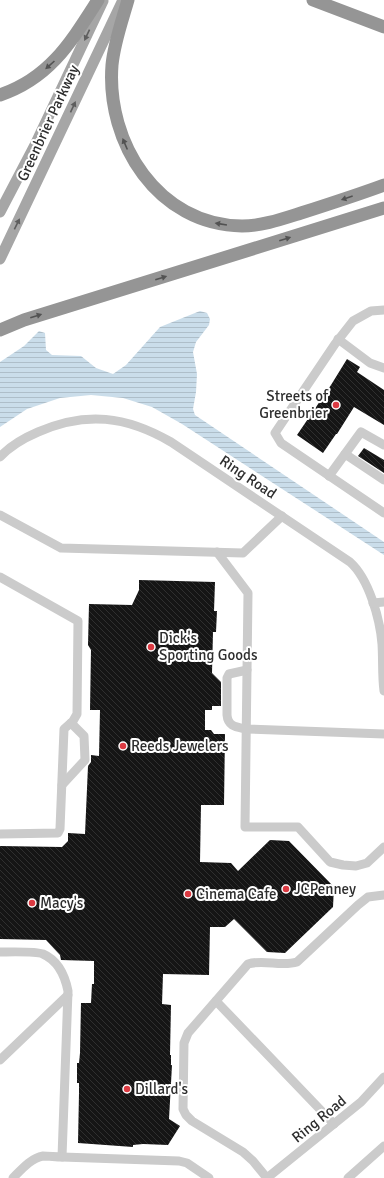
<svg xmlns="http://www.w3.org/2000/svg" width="384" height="1178" font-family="Signika,sans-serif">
	<defs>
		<pattern id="water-rules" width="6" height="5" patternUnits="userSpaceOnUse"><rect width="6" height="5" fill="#caddea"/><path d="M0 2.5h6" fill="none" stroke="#aebec9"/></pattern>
		<pattern id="building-back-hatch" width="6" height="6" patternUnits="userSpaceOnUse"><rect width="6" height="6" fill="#151515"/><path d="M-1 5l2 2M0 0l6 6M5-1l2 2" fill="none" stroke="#2f2f2f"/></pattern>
	</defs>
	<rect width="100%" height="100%" fill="#fff"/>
	<polygon fill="url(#water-rules)" points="200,311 207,313 210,319 209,325 196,342 193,352 197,374 196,392 193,409 195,415 384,542 384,555 182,424 152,407 123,398 91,395 60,398 27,409 0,427 0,362 24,346 39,331 45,333 46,350 52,355 81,356 96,368 113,374 126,365 160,327"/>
	<g fill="url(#building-back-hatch)">
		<polygon points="347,359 360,367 357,372 384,390 384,425 354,407 337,434 336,434 323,453 297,435 331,385"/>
		<polygon points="364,448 384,460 384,473 358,456"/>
		<polygon points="139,580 215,582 214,611 217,611 216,632 213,632 212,673 221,682 221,706 212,706 212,710 205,710 205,730 211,730 214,734 225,734 224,805 201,805 200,862 231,863 238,871 270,840 289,841 334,887 333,907 285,953 267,952 234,919 225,927 210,927 209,975 163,974 162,1004 171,1005 170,1055 171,1055 171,1065 172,1065 169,1119 180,1126 168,1145 143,1144 133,1145 133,1147 78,1143 79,1093 79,1083 77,1083 77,1063 79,1063 80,1053 81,1003 91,1003 92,984 94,984 94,961 61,960 60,955 46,940 0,939 0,846 62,847 68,841 68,833 85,834 88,766 91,762 91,755 99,756 100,710 90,710 91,650 88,645 89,604 132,605 139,590"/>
	</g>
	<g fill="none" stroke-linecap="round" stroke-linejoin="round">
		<g stroke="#cbcbcb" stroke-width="9">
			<polyline points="384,310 371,311 353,321 335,344 275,433 281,443 384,513"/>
			<polyline points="338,339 370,363 384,368"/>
			<polyline points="345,454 384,480"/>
			<path d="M0,457C10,446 24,438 38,432C86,411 126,416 171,442L350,562C369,579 380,619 382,644C383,660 382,676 384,691"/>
			<polyline points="329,476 361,432 384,445"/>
			<polyline points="0,515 61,548 243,553 282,516"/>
			<polyline points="217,552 248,593 245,827 298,827 330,862 343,865 356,866 367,863 384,847"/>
			<polyline points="0,577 78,621 77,714 73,721 64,729 60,829 58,833 0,834"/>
			<polyline points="373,603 384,602"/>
			<path d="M247,670L229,674L227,678V715C228,727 237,727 246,729L384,734"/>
			<polyline points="62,785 85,760 84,736 71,723"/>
			<path d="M0,952C9,952 36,951 43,954C59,961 65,976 68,991L62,1157C56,1157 49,1156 43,1156C31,1158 21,1170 13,1178"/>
			<polyline points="216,1001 334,1124"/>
			<polyline points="0,1060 68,995"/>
			<polyline points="62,1157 179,1161 187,1163 209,1178"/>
			<path d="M267,1178L253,1161L243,1152L192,1121L186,1115L183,1109L184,1043L188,1033L248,964C264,959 281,967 297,962L358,905L368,897L384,895"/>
			<polyline points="267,1178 361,1102 384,1077"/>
			<polyline points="348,1178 384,1146"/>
		</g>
		<g stroke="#a6a6a6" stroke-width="11">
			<polyline points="0,212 35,145 103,1"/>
			<polyline points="0,259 123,0"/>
		</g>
		<g stroke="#959595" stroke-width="13">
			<path d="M128,0C122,21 114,43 112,65C106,143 158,225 242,226C262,226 282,219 301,213C329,204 357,195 384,185"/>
			<polyline points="313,0 384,27"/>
			<path d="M0,95C50,78 71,42 98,0"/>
			<polyline points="0,330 24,320 384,208"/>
		</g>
	</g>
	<defs><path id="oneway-solid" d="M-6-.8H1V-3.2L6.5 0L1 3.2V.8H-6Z"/></defs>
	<g fill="#5e5e5e">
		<use href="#oneway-solid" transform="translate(87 35) rotate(115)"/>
		<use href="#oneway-solid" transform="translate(73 107) rotate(-65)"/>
		<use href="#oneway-solid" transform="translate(17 224) rotate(-64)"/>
	</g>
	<g fill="#525252">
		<use href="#oneway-solid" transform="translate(50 65) rotate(138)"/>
		<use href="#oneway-solid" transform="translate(125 144) rotate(-113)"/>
		<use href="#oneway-solid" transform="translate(347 198) rotate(161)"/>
		<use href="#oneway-solid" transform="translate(221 224) rotate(-171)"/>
		<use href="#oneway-solid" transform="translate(285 239) rotate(-17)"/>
		<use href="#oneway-solid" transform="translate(161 278) rotate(-17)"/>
		<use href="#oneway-solid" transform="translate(36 316) rotate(-17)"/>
	</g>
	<g fill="#dc3a42" stroke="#fff" stroke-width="1.5">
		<circle cx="336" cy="405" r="4"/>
		<circle cx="151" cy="647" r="4"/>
		<circle cx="123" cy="746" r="4"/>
		<circle cx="286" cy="889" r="4"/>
		<circle cx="188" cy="894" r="4"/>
		<circle cx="32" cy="903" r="4"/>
		<circle cx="127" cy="1089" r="4"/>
	</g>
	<g text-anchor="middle" stroke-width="4" stroke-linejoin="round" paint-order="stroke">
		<g font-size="15" fill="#2e2e2e" stroke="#fff">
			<text transform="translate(48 123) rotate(-65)" y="5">Greenbrier Parkway</text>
			<text transform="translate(248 477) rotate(34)" y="5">Ring Road</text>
			<text transform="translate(319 1119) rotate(-39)" y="5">Ring Road</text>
		</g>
		<g font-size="15" fill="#2e2e2e" stroke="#fff" text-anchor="start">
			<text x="328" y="401" text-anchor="end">Streets of<tspan x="328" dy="17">Greenbrier</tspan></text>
			<text x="159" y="643">Dick's<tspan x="159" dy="17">Sporting Goods</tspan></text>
			<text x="131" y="751">Reeds Jewelers</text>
			<text x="294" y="894">JCPenney</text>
			<text x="196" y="899">Cinema Cafe</text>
			<text x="40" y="908">Macy's</text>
			<text x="135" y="1094">Dillard's</text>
		</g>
	</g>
</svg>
